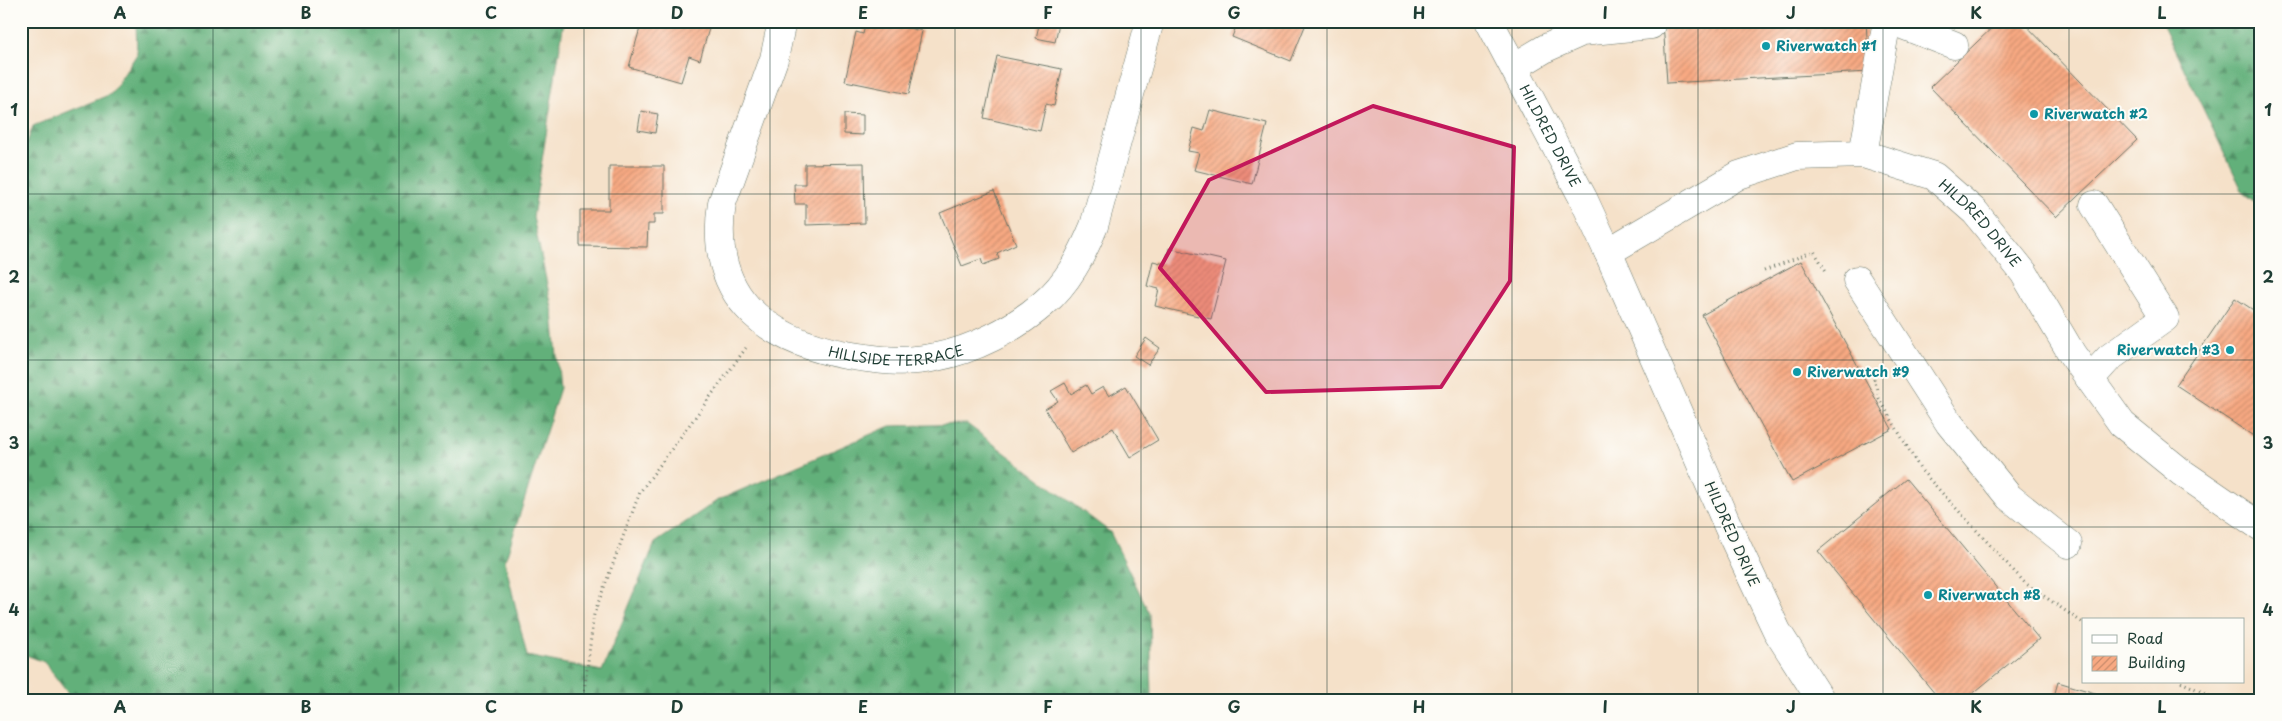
<svg xmlns="http://www.w3.org/2000/svg" width="2282" height="721" font-family="'Playpen Sans',sans-serif">
	<defs>
		<pattern id="forest-firs" width="22" height="20" patternUnits="userSpaceOnUse" patternTransform="scale(1.25)"><rect width="22" height="20" fill="#62b07a"/><path d="M5 1l3.5 6h-7zM16 11l3.5 6h-7z" fill="#509065"/></pattern>
		<pattern id="building-hatch" width="6" height="6" patternUnits="userSpaceOnUse" patternTransform="scale(1.25)"><rect width="6" height="6" fill="#f8a982"/><path d="M-1 1l2-2M0 6l6-6M5 7l2-2" fill="none" stroke="#c88b6b"/></pattern>
	</defs>
	<rect width="100%" height="100%" fill="#fdfcf7"/>
	<filter id="ink" filterUnits="userSpaceOnUse"><feTurbulence type="fractalNoise" baseFrequency=".02" numOctaves="2"/><feDisplacementMap in="SourceGraphic" scale="10" xChannelSelector="R" yChannelSelector="G"/><feConvolveMatrix kernelMatrix="1 2 1 2 8 2 1 2 1" color-interpolation-filters="sRGB"/></filter>
	<filter id="wash" filterUnits="userSpaceOnUse"><feTurbulence type="fractalNoise" baseFrequency=".0096" numOctaves="4" result="noise"/><feDisplacementMap in="SourceGraphic" scale="20" xChannelSelector="R" yChannelSelector="G"/><feGaussianBlur stdDeviation="1.12" result="paint"/><feColorMatrix in="noise" values="0 0 0 0 0 0 0 0 0 0 0 0 0 0 0 0 0 1.4 0 .05"/><feComposite in="paint" operator="in"/></filter>
	<g filter="url(#wash)">
		<rect width="100%" height="100%" fill="#f5e1c9"/>
		<g fill="url(#forest-firs)" stroke="#407657">
			<polygon points="136,21 564,21 533,217 553,313 560,388 505,561 527,656 602,671 655,543 718,500 890,426 967,424 1110,532 1150,614 1152,700 73,700 44,662 21,653 21,250 29,240 22,156 33,126 111,94 137,54"/>
			<polygon points="2161,21 2261,21 2261,206 2243,192"/>
		</g>
		<g id="blocks">
			<g fill="url(#building-hatch)">
				<polygon points="642,21 698,21 710,25 700,60 689,56 681,82 629,67"/>
				<polygon points="866,21 875,21 922,31 909,94 845,81 856,32 863,34"/>
				<polygon points="1040,21 1059,23 1055,42 1036,38"/>
				<polygon points="1238,21 1307,21 1291,61 1232,37"/>
				<polygon points="1663,21 1866,21 1869,72 1667,83"/>
				<polygon points="1999,21 2022,21 2137,140 2056,217 1930,87"/>
				<polygon points="997,56 1062,69 1054,106 1046,104 1040,131 984,118"/>
				<polygon points="1210,110 1267,124 1252,184 1194,170 1199,153 1188,151 1194,128 1204,131"/>
				<polygon points="641,111 658,114 655,133 638,130"/>
				<polygon points="844,114 863,115 863,135 844,134"/>
				<polygon points="864,163 865,223 806,225 806,204 795,204 794,184 805,184 805,164"/>
				<polygon points="609,166 664,166 664,214 654,214 654,224 648,224 647,247 580,246 580,210 609,210"/>
				<polygon points="994,191 1016,244 997,253 999,259 983,265 981,259 962,266 940,213"/>
				<polygon points="1169,248 1226,261 1211,319 1155,306 1159,289 1147,286 1153,261 1165,264"/>
				<polygon points="1801,261 1892,429 1792,482 1702,315"/>
				<polygon points="2235,298 2261,315 2261,441 2176,385"/>
				<polygon points="1146,338 1160,348 1148,365 1134,356"/>
				<polygon points="1065,383 1071,394 1086,385 1091,394 1103,387 1109,396 1126,386 1158,440 1130,457 1113,428 1071,453 1045,409 1058,401 1051,391"/>
				<polygon points="1906,479 2039,639 1965,700 1940,700 1818,551"/>
				<polygon points="2058,682 2115,699 2115,700 2053,700"/>
			</g>
		</g>
	</g>
	<g filter="url(#ink)">
		<use href="#blocks" fill-opacity="0" stroke="#6a7668" stroke-width="1"/>
		<g fill="none" stroke-linecap="round" stroke-linejoin="round">
			<defs>
				<g id="minor">
					<path id="s1" d="M782,21L774,59L722,203C708,294 762,339 846,355C876,360 905,364 936,357C973,350 1014,329 1043,304C1068,283 1082,255 1094,226L1150,21"/>
					<path id="s2" d="M1489,21L1583,198L1608,252"/>
					<polyline points="1892,21 1954,45"/>
					<polyline points="1514,67 1546,48 1582,32 1651,25"/>
					<polyline points="1863,154 1887,21"/>
					<polyline points="1857,280 1949,423 2009,497 2068,544"/>
					<polyline points="2090,379 2109,358 2165,318 2094,205"/>
					<path id="s3" d="M1821,700L1777,631L1730,531L1608,252L1739,175L1797,156L1863,154L1934,176L1975,212L2024,273L2072,354L2122,424L2181,472L2261,527"/>
				</g>
			</defs>
			<use href="#minor" stroke="#6a7668" stroke-width="29"/>
			<g stroke="#6a7668" stroke-width="3" stroke-dasharray="1 4" stroke-linecap="butt">
				<polyline points="1764,271 1814,251 1826,271"/>
				<polyline points="1875,369 1873,375 1879,398 1920,469 2025,583 2083,623"/>
				<polyline points="2181,682 2220,700"/>
				<polyline points="583,700 594,614 640,492 746,348"/>
			</g>
			<use href="#minor" stroke="#fff" stroke-width="28"/>
		</g>
	</g>
	<path fill="#c2185b" fill-opacity="0.2" stroke="#c2185b" stroke-width="4" stroke-linejoin="round" d="M1373,106L1514,147L1510,281L1441,387L1266,392L1160,268L1209,180Z"/>
	<path fill="none" stroke="#1f3d34" stroke-width="1" stroke-opacity="0.55" d="M213,21V700M399,21V700M584,21V700M770,21V700M955,21V700M1141,21V700M1327,21V700M1512,21V700M1698,21V700M1883,21V700M2069,21V700M21,194H2261M21,360H2261M21,527H2261"/>
	<g fill="#0f9aa8" stroke="#fdfcf7" stroke-width="2">
		<circle cx="1766" cy="46" r="5"/>
		<circle cx="2034" cy="114" r="5"/>
		<circle cx="2230" cy="350" r="5"/>
		<circle cx="1797" cy="372" r="5"/>
		<circle cx="1928" cy="595" r="5"/>
	</g>
	<g text-anchor="middle" stroke-width="4" stroke-linejoin="round" paint-order="stroke">
		<g font-size="14" font-weight="bold" fill="#0d838f" stroke="#fdfcf7" text-anchor="start">
			<text x="1776" y="51">Riverwatch #1</text>
			<text x="2044" y="119">Riverwatch #2</text>
			<text x="2220" y="355" text-anchor="end">Riverwatch #3</text>
			<text x="1807" y="377">Riverwatch #9</text>
			<text x="1938" y="600">Riverwatch #8</text>
		</g>
		<g font-size="14" fill="#1f3d34" stroke="#fdfcf7">
			<text dy="5" stroke="none"><textPath href="#s2" startOffset="130">HILDRED DRIVE</textPath></text>
			<text dy="5" stroke="none"><textPath href="#s3" startOffset="916">HILDRED DRIVE</textPath></text>
			<text dy="5" stroke="none"><textPath href="#s1" startOffset="465">HILLSIDE TERRACE</textPath></text>
			<text transform="translate(1732 534) rotate(66)" y="5">HILDRED DRIVE</text>
		</g>
	</g>
	<rect width="2282" height="721" fill="none" stroke="#fdfcf7" stroke-width="55"/>
	<rect x="2082" y="618" width="162" height="65" fill="#fdfcf7" stroke="#a4b0a9"/>
	<rect x="2092" y="635" width="25" height="8" fill="#ffffff" stroke="#a4b0a9"/>
	<text x="2127" y="644" font-size="15" fill="#1f3d34">Road</text>
	<rect x="2092" y="656" width="25" height="15" fill="url(#building-hatch)" stroke="#a4b0a9"/>
	<text x="2127" y="668" font-size="15" fill="#1f3d34">Building</text>
	<rect x="28" y="28" width="2226" height="666" fill="none" stroke="#1f3d34" stroke-width="2"/>
	<g font-size="16" text-anchor="middle" font-weight="bold" fill="#1f3d34">
		<text x="120" y="19">A</text>
		<text x="306" y="19">B</text>
		<text x="491" y="19">C</text>
		<text x="677" y="19">D</text>
		<text x="863" y="19">E</text>
		<text x="1048" y="19">F</text>
		<text x="1234" y="19">G</text>
		<text x="1419" y="19">H</text>
		<text x="1605" y="19">I</text>
		<text x="1791" y="19">J</text>
		<text x="1976" y="19">K</text>
		<text x="2162" y="19">L</text>
		<text x="14" y="116">1</text>
		<text x="2268" y="116">1</text>
		<text x="14" y="283">2</text>
		<text x="2268" y="283">2</text>
		<text x="14" y="449">3</text>
		<text x="2268" y="449">3</text>
		<text x="14" y="616">4</text>
		<text x="2268" y="616">4</text>
		<text x="120" y="713">A</text>
		<text x="306" y="713">B</text>
		<text x="491" y="713">C</text>
		<text x="677" y="713">D</text>
		<text x="863" y="713">E</text>
		<text x="1048" y="713">F</text>
		<text x="1234" y="713">G</text>
		<text x="1419" y="713">H</text>
		<text x="1605" y="713">I</text>
		<text x="1791" y="713">J</text>
		<text x="1976" y="713">K</text>
		<text x="2162" y="713">L</text>
	</g>
</svg>
